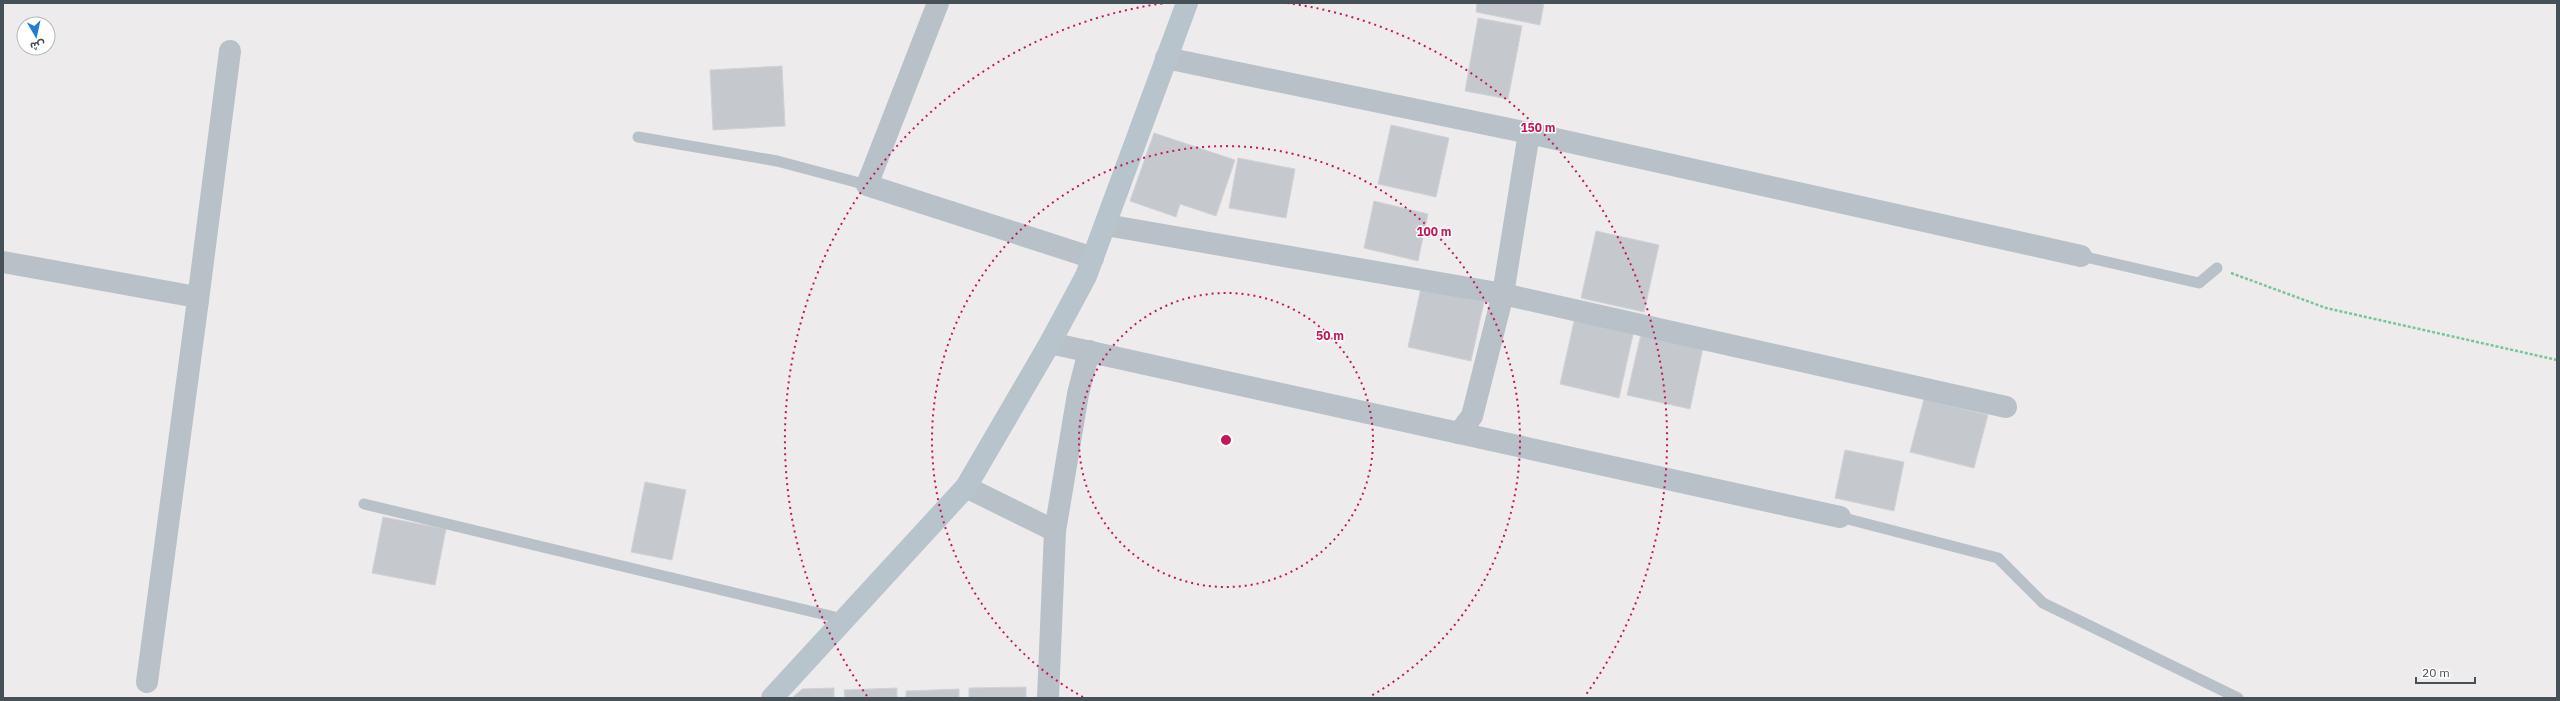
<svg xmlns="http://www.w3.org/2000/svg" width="2560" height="701" font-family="'IBM Plex Sans','Noto Sans Arabic',sans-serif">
	<rect width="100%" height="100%" fill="#eeebec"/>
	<g fill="#c5c9ce" stroke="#d0d2d7">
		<polygon points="1477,3 1544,3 1540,25 1476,12"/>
		<polygon points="1478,18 1522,26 1508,99 1465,91"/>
		<polygon points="782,66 785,126 713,130 710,70"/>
		<polygon points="1391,125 1449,138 1436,197 1378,184"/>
		<polygon points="1154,133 1235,160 1216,216 1180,204 1176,217 1130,201"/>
		<polygon points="1238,158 1295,169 1286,218 1229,208"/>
		<polygon points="1374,201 1428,214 1418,261 1364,248"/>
		<polygon points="1596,231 1659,245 1644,312 1581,298"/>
		<polygon points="1421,288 1484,302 1471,361 1408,347"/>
		<polygon points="1575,317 1634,330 1619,398 1560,384"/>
		<polygon points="1641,334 1703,348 1690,409 1627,395"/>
		<polygon points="1924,399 1988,415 1974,468 1910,452"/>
		<polygon points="1845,450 1904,462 1894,511 1835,498"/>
		<polygon points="645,482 686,490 672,560 631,552"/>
		<polygon points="383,517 446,529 435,585 372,573"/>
		<polygon points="1026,687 1026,698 969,698 969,688"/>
		<polygon points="834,688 834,698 792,698 802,689"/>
		<polygon points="897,688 897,698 845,698 844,690"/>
		<polygon points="959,689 959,698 906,698 906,691"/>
	</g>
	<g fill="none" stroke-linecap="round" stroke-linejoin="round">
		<polyline stroke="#76c698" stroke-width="2.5" stroke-dasharray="3 2" stroke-linecap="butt" points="2231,273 2326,308 2557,360"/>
		<g stroke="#b7c1c7" stroke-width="11">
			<polyline points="638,137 777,161 867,185"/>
			<polyline points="2081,256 2199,283 2217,268"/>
			<polyline points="364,504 843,619"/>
			<polyline points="1840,517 1998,558 2043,603 2238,698"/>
		</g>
		<g stroke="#b7c1c7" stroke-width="22">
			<polyline points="938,3 867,185 1093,258"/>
			<polyline points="1166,58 1529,133 2081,256"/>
			<polyline points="1106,225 1503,294 2006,407"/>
			<polyline points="3,262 191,296 198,300 147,682"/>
			<polyline points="198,300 230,51"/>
			<polyline points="1050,343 1840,517"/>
			<polyline points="1459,433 1472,416 1503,294 1529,133"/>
			<polyline points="966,487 1055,531"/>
			<polyline points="1048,698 1055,531 1078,394 1089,351"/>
		</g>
		<polyline stroke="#b8c4cc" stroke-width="22" points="772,698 966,487 1050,343 1086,276 1187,3"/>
	</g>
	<g fill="none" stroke="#c2185b" stroke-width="2" stroke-dasharray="2 4">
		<circle cx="1226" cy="440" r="147"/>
		<path d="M1083 697A294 294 0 1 1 1369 697"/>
		<path d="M867 696A441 441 0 0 1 1165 3M1287 3A441 441 0 0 1 1585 696"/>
	</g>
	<circle cx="1226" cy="440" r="6" fill="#c2185b" stroke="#fff" stroke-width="2"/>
	<g font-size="12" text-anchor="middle" font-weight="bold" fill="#c2185b" stroke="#fff" stroke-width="3" stroke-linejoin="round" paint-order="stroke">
		<text x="1538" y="132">150 m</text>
		<text x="1434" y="236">100 m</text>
		<text x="1330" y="340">50 m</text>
	</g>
	<rect width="2560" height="701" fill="none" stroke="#455057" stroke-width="8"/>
	<g transform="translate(36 36) rotate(171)"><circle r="19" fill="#ffffff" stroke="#b5b9bc"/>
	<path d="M0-3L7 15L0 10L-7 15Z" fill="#247dd0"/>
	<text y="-6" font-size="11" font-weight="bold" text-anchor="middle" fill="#455057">ش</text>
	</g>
	<path d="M2416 677v6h59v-6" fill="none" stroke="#455057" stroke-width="2"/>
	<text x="2422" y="677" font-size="12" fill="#455057" stroke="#ffffff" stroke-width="3" paint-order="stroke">20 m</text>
</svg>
